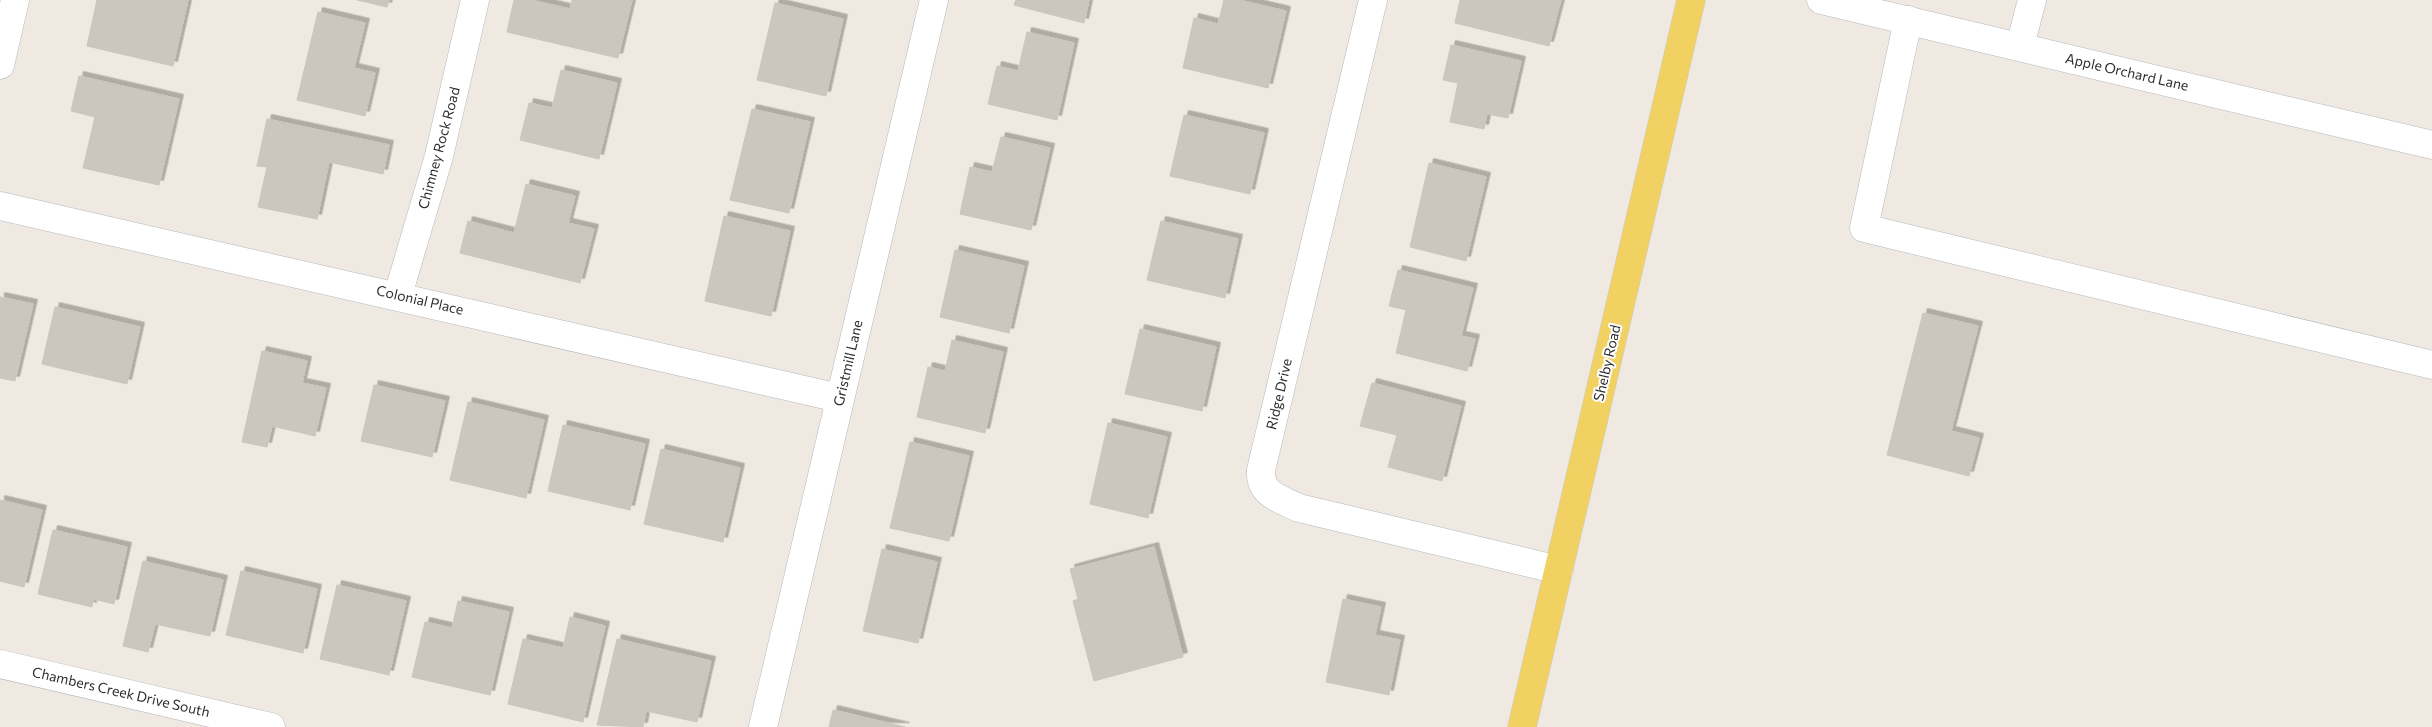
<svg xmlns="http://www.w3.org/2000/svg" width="2432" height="727" font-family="Commissioner,sans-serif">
	<defs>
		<filter id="shadow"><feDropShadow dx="4.5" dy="-4.5" stdDeviation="0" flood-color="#0004"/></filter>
	</defs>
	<rect width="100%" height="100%" fill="#efe9e1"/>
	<g fill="#cbc7bf" stroke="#cbc5ba" filter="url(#shadow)">
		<polygon points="97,0 188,0 173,66 87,46"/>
		<polygon points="357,0 389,0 387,7"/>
		<polygon points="514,0 531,0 570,9 572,0 632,0 618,58 507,32"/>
		<polygon points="1016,0 1089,0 1084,23 1014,5"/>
		<polygon points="1224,0 1239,0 1286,11 1268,88 1183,68 1194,18 1218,24"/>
		<polygon points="1460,0 1561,0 1549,46 1455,23"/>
		<polygon points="775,3 843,19 826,96 757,80"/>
		<polygon points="318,12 365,23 354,68 375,73 365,116 297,100"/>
		<polygon points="1027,32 1074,43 1057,120 988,104 997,66 1018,71"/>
		<polygon points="1451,45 1521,61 1508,118 1487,114 1484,129 1450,122 1458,83 1443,80"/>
		<polygon points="561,70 617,83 599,159 520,140 529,103 552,108"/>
		<polygon points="79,76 179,99 159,185 83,168 95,117 71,111"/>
		<polygon points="752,109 810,122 789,213 730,200"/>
		<polygon points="1184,115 1264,133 1250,194 1170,176"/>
		<polygon points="267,119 389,145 383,174 329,162 317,219 258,207 267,167 257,166"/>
		<polygon points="1001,137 1050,148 1031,230 960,214 970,167 992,172"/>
		<polygon points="1429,163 1486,177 1466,261 1410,247"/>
		<polygon points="526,184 575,196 568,223 594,229 580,283 460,253 468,221 514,233"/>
		<polygon points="724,216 790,231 771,316 705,301"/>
		<polygon points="1161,221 1238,239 1225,298 1147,280"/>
		<polygon points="955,250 1024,266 1009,333 940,317"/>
		<polygon points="1398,270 1473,288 1461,336 1475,339 1467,371 1396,353 1406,310 1389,306"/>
		<polygon points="0,297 33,304 15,381 0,378"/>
		<polygon points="55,307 140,327 127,384 42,364"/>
		<polygon points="1923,313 1978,326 1951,431 1979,438 1969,476 1887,455"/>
		<polygon points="1140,329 1216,347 1202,411 1125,394"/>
		<polygon points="952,340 1003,352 985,433 917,417 928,367 945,371"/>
		<polygon points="262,351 307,361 302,383 326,388 315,436 272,426 267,447 242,442"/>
		<polygon points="1372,383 1461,406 1442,481 1388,467 1397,435 1360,426"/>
		<polygon points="374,385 445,401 432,457 361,441"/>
		<polygon points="468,402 544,420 526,498 450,480"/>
		<polygon points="1108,423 1167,437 1148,518 1090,504"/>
		<polygon points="563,425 645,444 630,510 548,491"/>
		<polygon points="910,442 969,456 949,541 890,528"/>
		<polygon points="661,449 740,468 723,542 644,524"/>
		<polygon points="0,500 42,510 24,587 0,581"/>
		<polygon points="53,530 127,547 114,604 93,599 92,607 38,594"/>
		<polygon points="1154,547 1183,657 1094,681 1073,601 1078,599 1070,569"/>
		<polygon points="882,549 937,562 918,643 863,631"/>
		<polygon points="143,561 223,580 210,636 155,624 148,652 123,646"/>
		<polygon points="241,571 317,589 303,653 226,635"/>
		<polygon points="337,585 406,601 389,675 320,659"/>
		<polygon points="1343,599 1381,607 1375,635 1400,640 1389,695 1326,682"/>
		<polygon points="458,601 509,612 490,695 412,677 425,622 452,628"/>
		<polygon points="570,617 605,626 583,722 508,704 523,639 563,648"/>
		<polygon points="617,639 711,661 697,722 646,711 643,727 597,725"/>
		<polygon points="833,710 905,727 829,727"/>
	</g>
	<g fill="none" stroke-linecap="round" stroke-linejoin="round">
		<defs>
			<g id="minor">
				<path d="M1373,0L1261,470C1259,494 1280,499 1299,508L1559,570"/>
				<polyline points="1821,0 2432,145"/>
				<polyline points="1908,20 1864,228 2432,365"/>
				<polyline points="2020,46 2032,0"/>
				<polyline points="0,65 15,0"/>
				<polyline points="0,206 839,398"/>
				<polyline points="398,295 439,156 475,0"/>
				<polyline points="0,664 271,727"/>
				<polyline points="763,727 934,0"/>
			</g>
			<polyline id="major" points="1522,727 1691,0"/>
		</defs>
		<use href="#minor" stroke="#b4b7c1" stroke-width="29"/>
		<use href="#major" stroke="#c9c9c9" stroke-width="29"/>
		<use href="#minor" stroke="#fff" stroke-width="28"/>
		<use href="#major" stroke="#f2d163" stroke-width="28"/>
	</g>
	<g text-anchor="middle" stroke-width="4" stroke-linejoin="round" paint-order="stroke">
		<g font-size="14" fill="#2e2e2e" stroke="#fff">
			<text transform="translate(2127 72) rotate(13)" y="5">Apple Orchard Lane</text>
			<text transform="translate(439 148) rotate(-75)" y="5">Chimney Rock Road</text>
			<text transform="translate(420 300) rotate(13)" y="5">Colonial Place</text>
			<text transform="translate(848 363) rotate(-77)" y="5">Gristmill Lane</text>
			<text transform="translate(1607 363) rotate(-77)" y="5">Shelby Road</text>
			<text transform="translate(1279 394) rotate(-77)" y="5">Ridge Drive</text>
			<text transform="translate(121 692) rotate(13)" y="5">Chambers Creek Drive South</text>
		</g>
	</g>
</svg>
